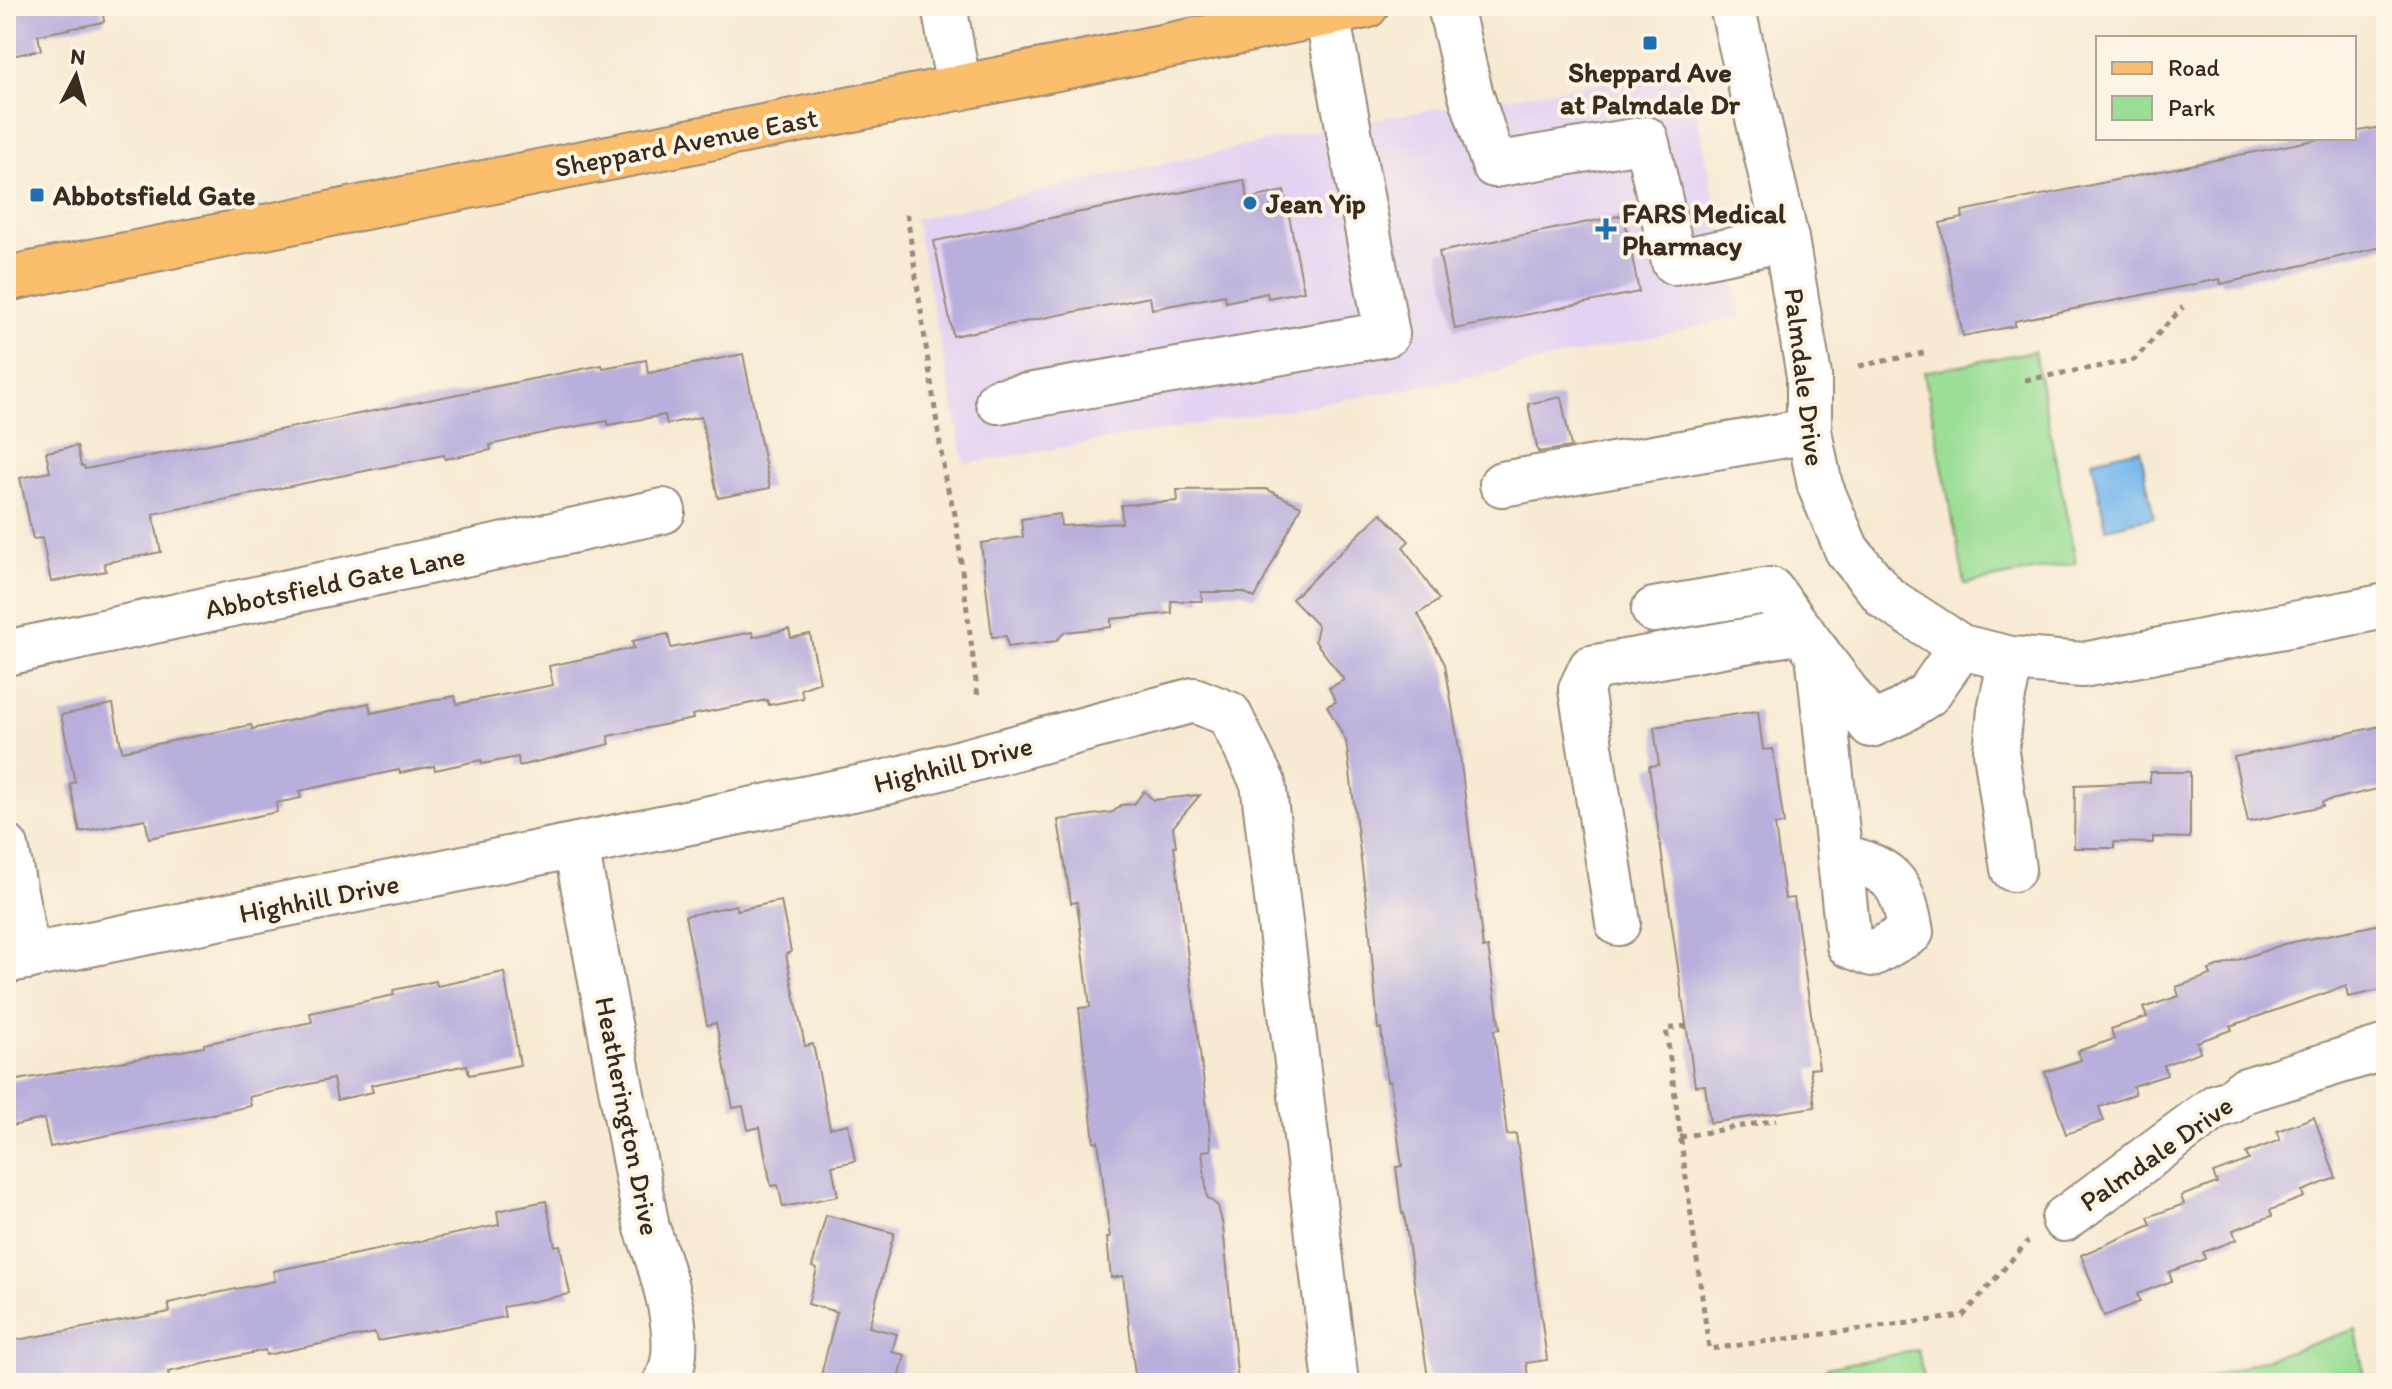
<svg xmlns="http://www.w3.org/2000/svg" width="2392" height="1389" font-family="Itim,sans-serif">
	<rect width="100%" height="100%" fill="#fcf5e5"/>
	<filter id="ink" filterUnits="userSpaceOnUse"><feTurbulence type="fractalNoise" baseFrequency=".0125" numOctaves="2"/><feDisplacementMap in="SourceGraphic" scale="16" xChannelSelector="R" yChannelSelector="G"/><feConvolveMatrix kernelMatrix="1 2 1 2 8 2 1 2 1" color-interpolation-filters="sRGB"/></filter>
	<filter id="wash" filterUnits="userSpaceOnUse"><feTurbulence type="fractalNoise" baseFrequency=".006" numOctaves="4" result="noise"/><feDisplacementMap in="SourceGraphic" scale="32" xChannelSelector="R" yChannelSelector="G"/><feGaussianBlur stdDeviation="1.8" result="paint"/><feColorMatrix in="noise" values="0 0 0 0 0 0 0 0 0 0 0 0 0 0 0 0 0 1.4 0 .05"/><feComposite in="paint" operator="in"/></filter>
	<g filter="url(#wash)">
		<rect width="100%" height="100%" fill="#f7ead3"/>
		<polygon fill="#e3d3f2" points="1687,69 1741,317 1454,381 965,464 915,219 1349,123"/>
		<g fill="#9bde96" stroke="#6b845a" stroke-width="2">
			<polygon points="2034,351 2076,563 1965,584 1924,372"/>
			<polygon points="2356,1329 2365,1383 2193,1383"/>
			<polygon points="1918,1350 1924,1383 1829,1383 1826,1368"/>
		</g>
		<polygon fill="#7abaee" stroke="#5a7286" stroke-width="2" points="2140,449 2154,517 2106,528 2092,460"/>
		<g id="blocks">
			<g fill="#b9afdc">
				<polygon points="6,6 102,6 104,22 38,35 41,50 6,57"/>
				<polygon points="2386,126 2386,246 2221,284 2220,279 2015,321 2015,326 1963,336 1940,223 1963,218 1962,211 2324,138 2354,138 2354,132"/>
				<polygon points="1244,180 1248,199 1284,191 1304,291 1268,298 1267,293 1226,302 1225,295 1152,309 1150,297 953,336 934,241"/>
				<polygon points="1624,215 1639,292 1455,329 1439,252"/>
				<polygon points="743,354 770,488 718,498 701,417 667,424 665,415 608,425 608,421 556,430 490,445 491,450 445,459 444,455 153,514 161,552 104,563 106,571 51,582 42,538 33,539 20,478 50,472 46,452 77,446 81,466 84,466 85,469 602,365 603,368 646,360 648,373"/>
				<polygon points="1561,397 1571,447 1538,452 1528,404"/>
				<polygon points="1266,489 1301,506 1255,598 1243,592 1201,592 1202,601 1171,601 1172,613 1111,619 1111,627 1065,632 1056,641 1008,647 1006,636 992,637 981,543 1023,537 1021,519 1060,514 1061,526 1122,523 1121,505 1178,501 1177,490"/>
				<polygon points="1381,513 1409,541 1403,547 1439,600 1418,614 1445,664 1460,755 1483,948 1488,947 1500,1029 1494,1030 1507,1135 1516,1134 1522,1176 1547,1360 1526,1363 1529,1383 1440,1383 1439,1377 1428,1378 1404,1213 1402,1214 1396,1167 1402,1166 1390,1081 1387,1082 1381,1028 1378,1029 1369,923 1346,741 1327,706 1336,702 1329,688 1344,680 1315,641 1318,626 1292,599"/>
				<polygon points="789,629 791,638 810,634 820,682 801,689 803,698 769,705 767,700 692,715 693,719 608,736 610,744 519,766 518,757 482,764 481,760 435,770 434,766 400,773 399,770 299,791 301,798 276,803 277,812 149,838 145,819 80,832 70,784 75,782 61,715 113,704 122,751 251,725 252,729 369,703 371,713 455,696 457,704 553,685 549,666 634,648 632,641 668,634 671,648 752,632 753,637"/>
				<polygon points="1758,711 1763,750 1773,749 1784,824 1775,825 1785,899 1794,898 1819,1068 1810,1069 1815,1107 1710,1123 1705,1085 1695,1086 1649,766 1659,765 1654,727"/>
				<polygon points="2386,725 2386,787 2322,802 2323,806 2248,822 2234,757"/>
				<polygon points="2150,772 2190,772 2190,838 2153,837 2153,843 2114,842 2114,848 2074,848 2075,785 2150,782"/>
				<polygon points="1144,791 1153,800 1200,795 1173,827 1176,846 1174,846 1209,1124 1211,1150 1202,1151 1207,1197 1218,1206 1223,1226 1238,1383 1136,1383 1123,1276 1111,1278 1107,1238 1110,1238 1098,1141 1094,1142 1079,1008 1090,1007 1077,902 1071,903 1058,820 1113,812 1121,805 1134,804"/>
				<polygon points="781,901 791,952 786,954 805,1046 813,1044 830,1128 848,1124 855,1161 832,1166 838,1196 783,1207 778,1185 771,1186 760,1127 748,1130 743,1106 733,1108 716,1023 707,1025 685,916 736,905 737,910"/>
				<polygon points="2386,923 2386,989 2348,997 2346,986 2230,1026 2232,1030 2197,1042 2200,1052 2164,1065 2167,1075 2133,1086 2135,1094 2099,1107 2104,1121 2066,1134 2045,1072 2081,1060 2078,1051 2114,1039 2111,1029 2147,1017 2143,1008 2179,996 2176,987 2211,975 2209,970 2284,944"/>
				<polygon points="504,972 520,1065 469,1075 467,1065 371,1085 373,1092 337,1100 333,1079 249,1097 251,1106 50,1147 44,1119 6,1127 6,1082 204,1047 204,1044 312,1022 310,1013 394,995 393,990 436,981 437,986"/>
				<polygon points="2314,1117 2336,1178 2302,1191 2304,1197 2270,1210 2272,1216 2233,1230 2236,1240 2203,1252 2205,1259 2169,1272 2172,1281 2137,1294 2140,1302 2104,1316 2081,1255 2151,1225 2148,1217 2184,1204 2181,1196 2217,1183 2213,1173 2249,1160 2246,1153 2280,1140 2277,1131"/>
				<polygon points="546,1201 555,1246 560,1245 570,1294 503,1307 505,1317 377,1341 375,1333 266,1355 265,1350 168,1372 169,1377 136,1383 6,1383 6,1342 170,1312 168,1303 275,1281 273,1271 499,1225 497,1211"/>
				<polygon points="826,1215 894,1233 869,1327 897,1334 892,1352 905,1355 898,1383 819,1383 837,1312 808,1304 817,1269 812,1267"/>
			</g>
		</g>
	</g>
	<g filter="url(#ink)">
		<use href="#blocks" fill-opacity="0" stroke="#998a78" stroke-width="2"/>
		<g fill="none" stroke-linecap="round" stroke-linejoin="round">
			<defs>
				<g id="minor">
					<polyline points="944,6 959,88"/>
					<polyline points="1450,6 1470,92 1494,165 1646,139 1674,262 1786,239"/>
					<polyline points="1732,6 1786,239 1809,376 1809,431 1820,486 1847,550 1886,598 1961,647 2011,659 2083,665 2386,606"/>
					<polyline points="998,401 1387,334 1327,14"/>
					<polyline points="1502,484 1809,431"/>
					<polyline points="1654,610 1771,590 1871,725 1900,712 1928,694 1961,647"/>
					<polyline points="6,653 663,511"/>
					<path d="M1818,653L1849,945L1872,954L1911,932C1902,879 1891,870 1840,856"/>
					<polyline points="2011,659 2000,710 1996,752 2013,869"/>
					<path d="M576,846L647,1228C661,1266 689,1347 665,1383"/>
					<polyline points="6,847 28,957"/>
					<polyline points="1618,923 1581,689 1591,668 1802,631"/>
					<polyline points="6,961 887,782 1194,700 1229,714 1263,783 1336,1383"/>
					<polyline points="2064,1219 2217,1106 2230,1102 2243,1091 2386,1047"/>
				</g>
				<polyline id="major" points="6,279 1366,6"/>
			</defs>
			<use href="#minor" stroke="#998a78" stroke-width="48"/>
			<use href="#major" stroke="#998a78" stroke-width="48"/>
			<g stroke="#998a78" stroke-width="5" stroke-dasharray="6 6" stroke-linecap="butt">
				<polyline points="907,214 945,479 955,514 978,698"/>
				<polyline points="1859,366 1924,353"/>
				<polyline points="2025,380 2134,360 2183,307"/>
				<polyline points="1687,1026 1666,1029 1709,1349 1963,1316 2028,1241"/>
				<polyline points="1680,1137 1776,1120"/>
			</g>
			<use href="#minor" stroke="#fff" stroke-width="44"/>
			<use href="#major" stroke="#fabe6d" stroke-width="44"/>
		</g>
	</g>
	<g fill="#1f6fb2" stroke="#fcf5e5" stroke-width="3">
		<rect x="1642" y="35" width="16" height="16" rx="4"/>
		<rect x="29" y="187" width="16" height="16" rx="4"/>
		<circle cx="1250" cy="203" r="8"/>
		<path d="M1602 217h8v8h8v8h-8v8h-8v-8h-8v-8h8z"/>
	</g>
	<g text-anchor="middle" stroke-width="8" stroke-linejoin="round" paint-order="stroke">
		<g font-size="28" font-weight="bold" fill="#3b2a1e" stroke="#fcf5e5" text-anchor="start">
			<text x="1650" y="82" text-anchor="middle">Sheppard Ave<tspan x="1650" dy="32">at Palmdale Dr</tspan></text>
			<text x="53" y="205">Abbotsfield Gate</text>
			<text x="1266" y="213">Jean Yip</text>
			<text x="1622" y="223">FARS Medical<tspan x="1622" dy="32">Pharmacy</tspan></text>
		</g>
		<g font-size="28" fill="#3b2a1e" stroke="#fcf5e5">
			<text transform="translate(686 142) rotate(-11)" y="10">Sheppard Avenue East</text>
			<text transform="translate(1805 377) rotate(83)" y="10">Palmdale Drive</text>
			<text transform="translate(335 582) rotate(-12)" y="10">Abbotsfield Gate Lane</text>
			<text transform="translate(953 764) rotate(-14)" y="10">Highhill Drive</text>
			<text transform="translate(319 898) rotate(-11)" y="10">Highhill Drive</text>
			<text transform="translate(628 1116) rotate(79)" y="10">Heatherington Drive</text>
			<text transform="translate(2156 1153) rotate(-35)" y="10">Palmdale Drive</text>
		</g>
	</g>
	<rect width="2392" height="1389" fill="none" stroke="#fcf5e5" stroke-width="32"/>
	<rect x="2096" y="36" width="260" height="104" fill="#fcf5e5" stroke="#afa495" stroke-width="2"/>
	<rect x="2112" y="62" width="40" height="12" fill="#fabe6d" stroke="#afa495" stroke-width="2"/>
	<text x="2168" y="76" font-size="24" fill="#3b2a1e">Road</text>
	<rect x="2112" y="96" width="40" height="24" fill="#9bde96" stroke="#afa495" stroke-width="2"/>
	<text x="2168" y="116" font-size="24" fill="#3b2a1e">Park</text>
	<g transform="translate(76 76) rotate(6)" stroke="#fcf5e5" stroke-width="6" paint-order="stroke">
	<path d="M0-6L14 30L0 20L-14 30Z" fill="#3b2a1e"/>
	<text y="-12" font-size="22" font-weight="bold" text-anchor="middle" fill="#3b2a1e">N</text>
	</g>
</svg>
